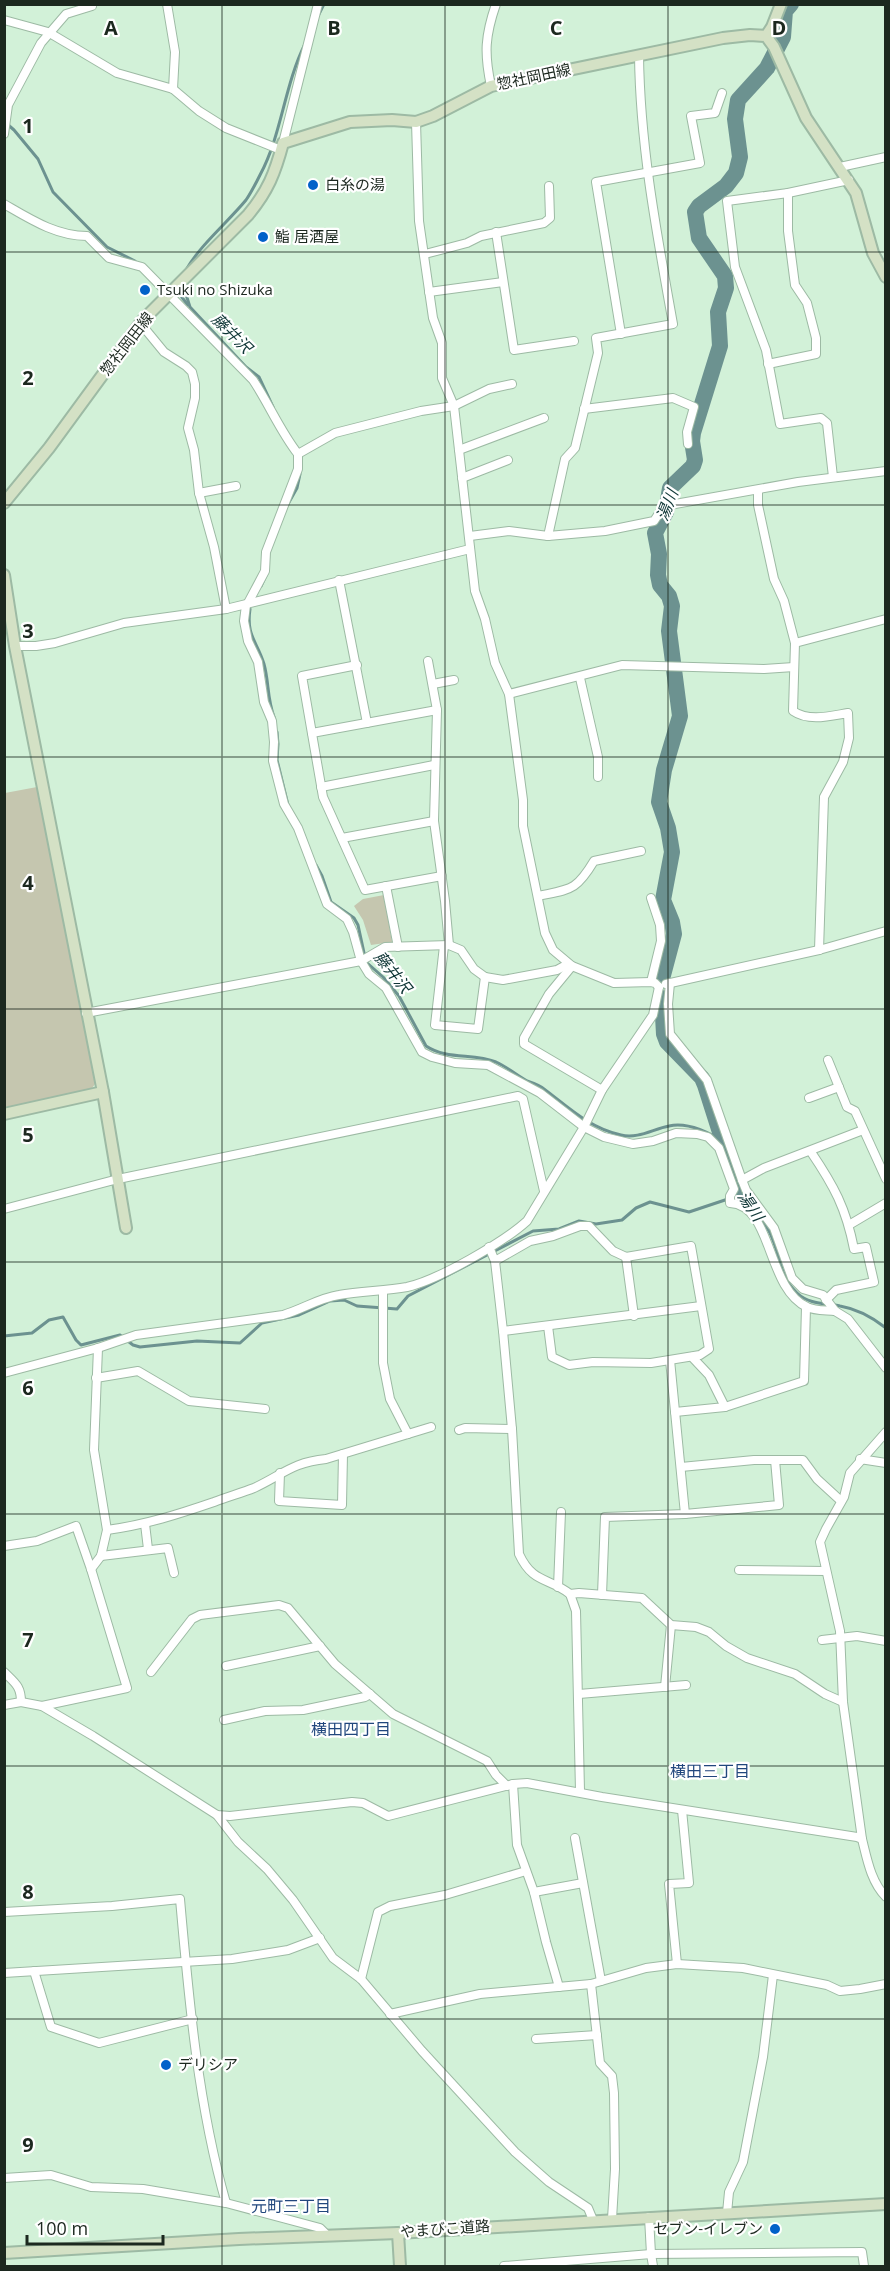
<svg xmlns="http://www.w3.org/2000/svg" width="890" height="2271" font-family="'Open Sans','Noto Sans JP',sans-serif">
	<rect width="100%" height="100%" fill="#d2f1d8"/>
	<g fill="#c5c6af">
		<polygon points="37,787 95,1084 90,1091 5,1109 5,793"/>
		<polygon points="384,895 392,942 371,945 363,920 354,906 363,899"/>
	</g>
	<g fill="none" stroke-linecap="round" stroke-linejoin="round">
		<g stroke="#6c9290" stroke-width="3">
			<polyline points="318,16 324,4"/>
			<polyline points="6,123 14,130 38,159 53,192 107,247 135,261"/>
			<path d="M186,270C201,244 227,223 246,200C251,193 256,183 260,175C282,134 284,86 305,44"/>
			<polyline points="183,285 190,307 246,367 259,377 273,407"/>
			<polyline points="180,295 188,305"/>
			<polyline points="288,504 297,488 300,474"/>
			<polyline points="261,586 267,573"/>
			<path d="M250,609C246,636 257,641 264,664C269,682 267,698 274,717"/>
			<polyline points="277,732 278,744 277,760 288,805"/>
			<path d="M316,865L322,876L331,902L354,918L358,925L366,962L383,977L399,996L426,1046C447,1060 473,1053 496,1062C507,1067 517,1075 527,1081C533,1083 539,1085 544,1089C568,1107 589,1128 621,1135C638,1139 653,1129 669,1126C688,1122 710,1133 725,1143"/>
			<path d="M4,1336L32,1333L49,1320L63,1317L76,1340L81,1345L120,1335L133,1345L140,1347L197,1341L240,1343L262,1323L299,1315L330,1301L344,1300L357,1306L397,1309L408,1296L533,1231L559,1229L579,1221L596,1224L622,1220L636,1208L650,1202L689,1212L740,1195C750,1207 762,1217 769,1231C780,1251 779,1277 797,1293C810,1305 825,1303 840,1306C858,1309 872,1317 886,1328"/>
		</g>
		<g stroke="#6c9290" stroke-width="16">
			<polyline points="662,979 674,934 672,922 663,900 672,852 668,828 659,802 664,770 680,716 669,631 672,606 669,596 660,585 658,575 659,554 655,533 666,512 670,488 693,466 695,460 692,441 693,433 720,346 718,312 726,288 725,276 699,238 695,212 699,206 726,186 736,173 740,157 735,119 738,100 767,68 783,37 785,11 791,4"/>
			<polyline points="662,998 664,1034 667,1042 702,1078 705,1085 740,1195"/>
		</g>
		<defs>
			<g id="street">
				<polyline points="167,4 175,52 173,89"/>
				<polyline points="4,20 48,32 117,73 173,89 199,111 226,128 281,150"/>
				<path d="M491,86C484,53 485,36 496,4"/>
				<polyline points="416,122 419,221 433,318 442,343 442,378 454,406 475,591 485,619 495,663 509,694 523,800 523,826 545,933 553,950 572,966 614,983 651,982 655,983 659,987"/>
				<polyline points="4,134 8,105 41,43 66,14 92,6"/>
				<polyline points="283,143 318,4"/>
				<polyline points="840,167 886,157"/>
				<path d="M4,204C30,219 56,236 87,236L109,258L142,267L253,380C269,404 280,431 298,454V469L266,552L265,571L248,603"/>
				<polyline points="496,232 514,350 574,341"/>
				<polyline points="425,254 467,243 481,236 544,223 550,218 549,186"/>
				<polyline points="429,292 503,282"/>
				<polyline points="141,324 164,352 186,366 192,372 195,384 195,398 188,428 194,450 199,493"/>
				<polyline points="621,334 596,182 700,163 691,116 715,113 722,93"/>
				<polyline points="768,364 816,354 816,338 807,303 795,285 788,231 788,193"/>
				<polyline points="584,409 673,398 694,407 687,432 688,444"/>
				<polyline points="459,450 544,418"/>
				<polyline points="298,454 335,433 421,411 454,406 489,389 512,384"/>
				<polyline points="833,477 827,423 821,418 780,424 766,350 735,267 727,201 788,193 849,180"/>
				<polyline points="462,478 508,460"/>
				<path d="M758,490V505L774,579L784,601L795,643L793,711C809,722 830,716 848,713L849,738L843,762L824,797L819,950"/>
				<polyline points="470,536 509,531 548,536 605,531 654,521 664,506 798,482 886,471"/>
				<path d="M548,536L565,459L575,448L598,353L596,338L673,324C657,235 640,146 639,55"/>
				<polyline points="339,580 367,723"/>
				<path d="M246,605L244,621L248,641L258,662L264,702L272,721L274,742L273,761L284,804L298,828L327,904L347,919L353,932L361,961L369,974L386,988L422,1052L432,1057L455,1063L488,1065L540,1093L584,1127L604,1137L633,1144L653,1141L676,1133L697,1134L708,1137L719,1148L734,1189L730,1196V1203C773,1205 766,1288 807,1307C815,1311 826,1310 835,1311"/>
				<polyline points="226,609 214,547 199,493 236,486"/>
				<polyline points="795,643 886,619"/>
				<polyline points="15,646 36,646 55,643 124,623 226,609 470,549"/>
				<polyline points="428,661 437,710 434,821 445,901 449,945"/>
				<polyline points="357,665 302,676 323,797 365,890 442,876"/>
				<polyline points="580,678 598,757 598,777"/>
				<polyline points="433,684 454,680"/>
				<polyline points="509,694 622,665 764,669 794,667"/>
				<polyline points="312,733 437,710"/>
				<polyline points="321,787 434,765"/>
				<polyline points="342,838 434,821"/>
				<polyline points="386,886 398,947"/>
				<path d="M538,896C571,889 576,891 594,861L641,851"/>
				<polyline points="444,946 435,1025 478,1029 485,977"/>
				<polyline points="572,966 549,994 524,1038 524,1044 602,1090"/>
				<polyline points="651,982 661,941 660,925 651,898"/>
				<polyline points="670,983 668,1004 670,1034 707,1080 742,1180 746,1190 774,1228 792,1278 803,1289 823,1295 835,1311 848,1319 886,1368"/>
				<polyline points="666,984 819,950 886,931"/>
				<polyline points="86,1013 361,961 385,947 449,945 461,950 474,969 485,977 503,980 557,970 568,964"/>
				<polyline points="828,1060 847,1107 855,1111 886,1179"/>
				<polyline points="809,1098 839,1087"/>
				<path d="M811,1152C834,1186 846,1208 854,1249L866,1247L874,1282L836,1290L826,1300"/>
				<polyline points="742,1180 764,1168 863,1130"/>
				<polyline points="4,1209 118,1179 518,1096 523,1099 544,1191"/>
				<polyline points="849,1225 886,1203"/>
				<path d="M489,1247L495,1261L503,1331L512,1429L519,1554C533,1584 548,1577 570,1594L576,1611L580,1791"/>
				<polyline points="495,1261 530,1241 553,1236 580,1226 589,1226 613,1251 626,1257"/>
				<polyline points="383,1291 383,1363 390,1399 408,1434"/>
				<polyline points="548,1326 552,1357 569,1365 593,1362 651,1363 700,1355 709,1349 691,1246 626,1257 634,1316"/>
				<polyline points="503,1331 701,1306"/>
				<polyline points="670,1360 685,1514"/>
				<path d="M4,1373L98,1348L136,1335L283,1315C303,1309 319,1298 339,1295C362,1291 385,1291 407,1287C438,1280 504,1242 527,1221L584,1127L602,1090L653,1015L659,987"/>
				<polyline points="96,1378 138,1371 189,1401 265,1409"/>
				<polyline points="725,1407 804,1381 806,1307"/>
				<polyline points="675,1412 725,1407 709,1375 692,1357"/>
				<polyline points="459,1430 465,1428 512,1429"/>
				<polyline points="860,1459 886,1463"/>
				<polyline points="681,1467 754,1460 803,1460 817,1479 841,1501"/>
				<polyline points="280,1473 279,1501 342,1505 343,1454"/>
				<polyline points="145,1524 148,1549"/>
				<path d="M107,1530C145,1525 179,1514 214,1502C227,1497 241,1493 254,1488C282,1475 293,1462 326,1459L431,1427"/>
				<polyline points="4,1546 37,1541 76,1526 91,1569 127,1688 42,1706"/>
				<polyline points="101,1556 168,1548 174,1573"/>
				<polyline points="91,1569 101,1556 107,1530 94,1450 98,1348"/>
				<polyline points="739,1570 826,1571"/>
				<polyline points="558,1587 561,1512"/>
				<polyline points="570,1594 579,1593 642,1598 671,1625 696,1627 709,1632 726,1646 747,1658 795,1674 825,1694 843,1702"/>
				<polyline points="602,1595 605,1517 685,1514 779,1505 775,1460"/>
				<polyline points="822,1640 857,1636 886,1641"/>
				<polyline points="226,1666 320,1646"/>
				<path d="M4,1672C15,1683 21,1686 21,1702"/>
				<polyline points="151,1672 192,1619 200,1615 279,1605 288,1608 335,1664 393,1714 487,1761 496,1775 507,1786"/>
				<polyline points="665,1687 671,1625"/>
				<polyline points="579,1694 686,1685"/>
				<path d="M4,1705L21,1702L42,1706L93,1736L217,1815L230,1816L352,1802L363,1803L388,1816L513,1784L527,1783L602,1797L857,1837L862,1839C867,1859 871,1882 886,1897"/>
				<polyline points="224,1720 265,1711 303,1710 365,1697 370,1694"/>
				<polyline points="513,1784 517,1845 534,1892 546,1942 559,1987"/>
				<polyline points="217,1815 238,1842 267,1869 293,1900 333,1958 361,1979 422,2051 515,2152 549,2182 588,2208 593,2220"/>
				<polyline points="575,1838 601,1981"/>
				<polyline points="862,1839 843,1702 840,1631 820,1542 826,1529 844,1497 850,1473 886,1432"/>
				<polyline points="534,1892 583,1883"/>
				<path d="M4,1912L112,1906L180,1899C189,2001 198,2105 226,2203"/>
				<polyline points="677,1964 669,1884 689,1883 682,1810"/>
				<polyline points="34,1971 51,2027 99,2043 193,2019"/>
				<polyline points="4,1973 232,1959 288,1950 320,1938"/>
				<polyline points="361,1979 378,1912 390,1906 445,1895 526,1871"/>
				<polyline points="591,1984 600,2063 612,2076 614,2093 615,2169 612,2219"/>
				<polyline points="390,2014 480,1994 591,1984 646,1968 677,1964 743,1968 827,1985 840,1991 860,1989 886,1984"/>
				<polyline points="536,2039 597,2035"/>
				<polyline points="4,2178 51,2175 91,2187 143,2189 226,2203 320,2228 327,2235"/>
				<polyline points="727,2213 729,2192 743,2162 763,2057 773,1975"/>
				<polyline points="649,2217 651,2254 653,2266"/>
				<polyline points="504,2266 651,2254 862,2252 864,2266"/>
			</g>
			<g id="secondary">
				<polyline points="766,36 772,27 781,4"/>
				<path d="M4,503L49,448L142,321L248,215C268,191 275,173 283,143L350,122L392,120L416,122L433,116L491,86L723,38L750,35L766,36L774,47L806,118L856,193L873,253L886,277"/>
				<polyline points="4,575 15,646 103,1092 126,1228"/>
				<polyline points="4,1114 103,1092"/>
				<polyline points="398,2233 400,2266"/>
				<polyline points="4,2253 239,2239 398,2233 886,2204"/>
			</g>
		</defs>
		<use href="#street" stroke="#9dbaa4" stroke-width="10"/>
		<use href="#secondary" stroke="#9dbaa4" stroke-width="14"/>
		<use href="#street" stroke="#fff" stroke-width="8"/>
		<use href="#secondary" stroke="#d4e1c5" stroke-width="10"/>
	</g>
	<path fill="none" stroke="#1c281f" stroke-width="1.5" stroke-opacity="0.55" d="M222,4V2266M445,4V2266M668,4V2266M4,252H886M4,505H886M4,757H886M4,1009H886M4,1262H886M4,1514H886M4,1766H886M4,2019H886"/>
	<g fill="#0261c9" stroke="#fff" stroke-width="2">
		<circle cx="313" cy="185" r="6"/>
		<circle cx="263" cy="237" r="6"/>
		<circle cx="145" cy="290" r="6"/>
		<circle cx="166" cy="2065" r="6"/>
		<circle cx="775" cy="2229" r="6"/>
	</g>
	<g text-anchor="middle" stroke-width="4.5" stroke-linejoin="round" paint-order="stroke">
		<g font-size="15" fill="#1c281f" stroke="#fff">
			<text transform="translate(534 77) rotate(-12)" y="5">惣社岡田線</text>
			<text transform="translate(127 344) rotate(-52)" y="5">惣社岡田線</text>
			<text transform="translate(445 2229) rotate(-4)" y="5">やまびこ道路</text>
		</g>
		<g font-size="15" fill="#1c281f" stroke="#fff" text-anchor="start">
			<text x="325" y="190">白糸の湯</text>
			<text x="275" y="242">鮨 居酒屋</text>
			<text x="157" y="295">Tsuki no Shizuka</text>
			<text x="178" y="2070">デリシア</text>
			<text x="763" y="2234" text-anchor="end">セブン-イレブン</text>
		</g>
		<g font-size="16" font-style="italic" fill="#0f3636" stroke="#fff">
			<text transform="translate(232 333) rotate(45)" y="6">藤井沢</text>
			<text transform="translate(667 505) rotate(-69)" y="6">湯川</text>
			<text transform="translate(393 972) rotate(51)" y="6">藤井沢</text>
			<text transform="translate(751 1206) rotate(55)" y="6">湯川</text>
		</g>
		<g font-size="16" fill="#21477d" stroke="#fff">
			<text x="351" y="1735">横田四丁目</text>
			<text x="710" y="1777">横田三丁目</text>
			<text x="291" y="2212">元町三丁目</text>
		</g>
	</g>
	<g font-size="20" text-anchor="middle" font-weight="bold" fill="#1c281f" stroke="#fff" stroke-width="4.5" stroke-linejoin="round" paint-order="stroke">
		<text x="111" y="35">A</text>
		<text x="334" y="35">B</text>
		<text x="556" y="35">C</text>
		<text x="779" y="35">D</text>
		<text x="28" y="133">1</text>
		<text x="28" y="385">2</text>
		<text x="28" y="638">3</text>
		<text x="28" y="890">4</text>
		<text x="28" y="1142">5</text>
		<text x="28" y="1395">6</text>
		<text x="28" y="1647">7</text>
		<text x="28" y="1899">8</text>
		<text x="28" y="2152">9</text>
	</g>
	<rect width="890" height="2271" fill="none" stroke="#1c281f" stroke-width="12"/>
	<path d="M27 2235v9h136v-9" fill="none" stroke="#1c281f" stroke-width="3"/>
	<text x="36" y="2235" font-size="18" fill="#1c281f" stroke="#ffffff" stroke-width="4.5" paint-order="stroke">100 m</text>
</svg>
